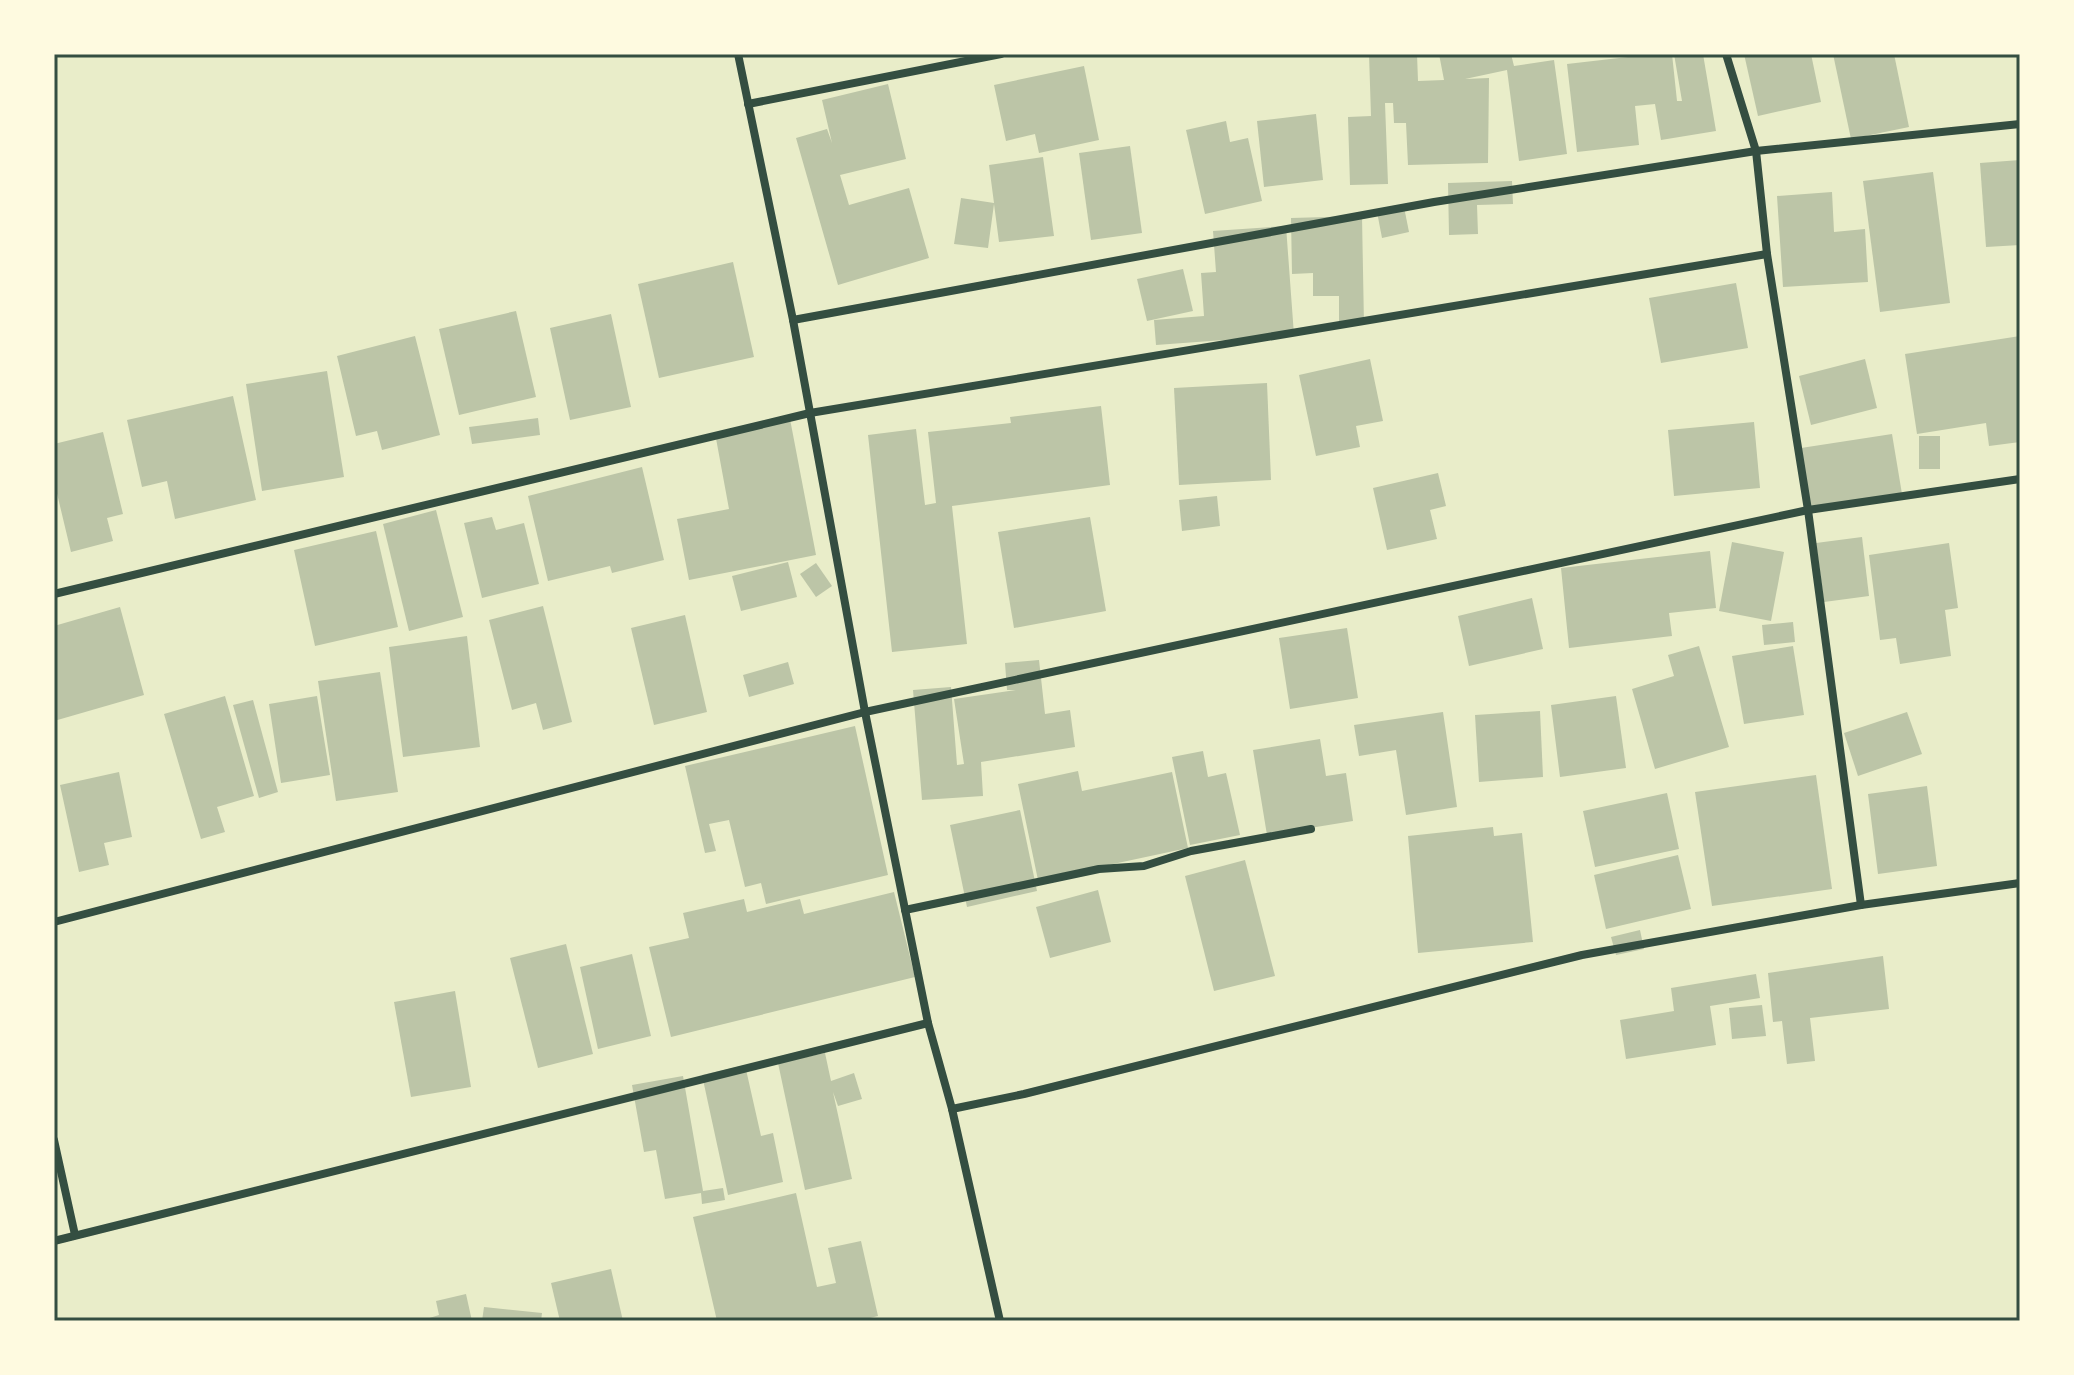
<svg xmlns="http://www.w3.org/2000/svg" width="2074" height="1375" font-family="Raleway,sans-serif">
	<rect width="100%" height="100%" fill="#e9edc9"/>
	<g fill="#bcc5a7">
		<polygon points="1369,54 1417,54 1418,81 1444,80 1439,54 1511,54 1514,66 1554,60 1567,154 1519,161 1507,70 1465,79 1489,78 1488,163 1408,165 1406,123 1394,123 1393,103 1385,103 1388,184 1350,185 1348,117 1371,116"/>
		<polygon points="1627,54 1672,54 1677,101 1682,101 1674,54 1703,54 1716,131 1661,140 1655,104 1635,106 1639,145 1577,152 1567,64 1628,57"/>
		<polygon points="1744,54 1811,54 1821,102 1758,116"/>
		<polygon points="1833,54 1894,54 1909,127 1851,139"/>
		<polygon points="1084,66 1099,140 1039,153 1035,134 1006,141 994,85"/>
		<polygon points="888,84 906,159 840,175 849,205 909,188 929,258 838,285 796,138 827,129 832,143 822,100"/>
		<polygon points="1316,114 1323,180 1264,187 1257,121"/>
		<polygon points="1226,121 1230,142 1248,138 1262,201 1205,214 1186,130"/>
		<polygon points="1130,146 1142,233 1091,240 1079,153"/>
		<polygon points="1043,157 1054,236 999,242 994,204 988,248 954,244 961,198 994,203 989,165"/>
		<polygon points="2020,160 2020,245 1986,247 1980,163"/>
		<polygon points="1933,172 1950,303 1880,312 1863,181"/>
		<polygon points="1512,181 1513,204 1477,205 1478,234 1449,235 1448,183"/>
		<polygon points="1832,192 1834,232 1865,229 1868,282 1783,287 1777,196"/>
		<polygon points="1404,207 1409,232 1382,238 1377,212"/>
		<polygon points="1362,216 1364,325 1339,325 1339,296 1313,296 1313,273 1292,274 1291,218"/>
		<polygon points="1286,226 1294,335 1156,345 1154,320 1204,316 1201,273 1216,272 1213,231"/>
		<polygon points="733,262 754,357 659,378 638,284"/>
		<polygon points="1183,269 1193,311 1147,321 1137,279"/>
		<polygon points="1736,283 1748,348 1661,363 1649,298"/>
		<polygon points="516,311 536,397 459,415 439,329"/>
		<polygon points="611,314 631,407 570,420 550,328"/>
		<polygon points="415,336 440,435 382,450 377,431 356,436 337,356"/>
		<polygon points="2020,336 2020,442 1989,446 1986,423 1917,434 1905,354"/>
		<polygon points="1370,359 1383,421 1356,426 1360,447 1316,456 1299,375"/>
		<polygon points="1865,359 1877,408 1811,425 1799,376"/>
		<polygon points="327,371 344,477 262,491 246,384"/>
		<polygon points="1267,383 1271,480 1179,485 1174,388"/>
		<polygon points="233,396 256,500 175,519 167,481 142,487 127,420"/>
		<polygon points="1101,406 1110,485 952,506 967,644 892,652 868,435 916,429 925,505 936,503 928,432 1011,423 1010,417"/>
		<polygon points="538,418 540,435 472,444 469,427"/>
		<polygon points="790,419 816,555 689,580 677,519 729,509 715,433"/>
		<polygon points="1754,422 1760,488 1674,496 1668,430"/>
		<polygon points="103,432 123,514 107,518 113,541 71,552 54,481 54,444"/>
		<polygon points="1892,434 1902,494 1811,508 1801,448"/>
		<rect x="1919" y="436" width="21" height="33"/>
		<polygon points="642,467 664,560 612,573 610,566 548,581 528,496"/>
		<polygon points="1438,473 1446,506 1430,510 1437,539 1387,550 1373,488"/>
		<polygon points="1217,496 1220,526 1182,531 1179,500"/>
		<polygon points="436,510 463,617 409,631 383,524"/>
		<polygon points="492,517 496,530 524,523 539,584 482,598 464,523"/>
		<polygon points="1090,517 1106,611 1014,628 998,532"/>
		<polygon points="376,531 398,627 315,646 294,550"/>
		<polygon points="1862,537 1869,596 1824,602 1816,543"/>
		<polygon points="1732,542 1784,552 1771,621 1719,611"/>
		<polygon points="1949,543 1958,608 1945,610 1951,656 1900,664 1896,638 1880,640 1869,555"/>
		<polygon points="1710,551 1716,608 1669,613 1672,636 1569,648 1561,568"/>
		<polygon points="788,562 797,597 741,611 732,576"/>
		<polygon points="816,563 832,586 816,597 800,574"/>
		<polygon points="1532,598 1543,649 1469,666 1458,616"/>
		<polygon points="543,606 572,722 543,730 536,703 512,710 489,620"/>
		<polygon points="120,607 144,695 54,721 54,626"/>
		<polygon points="685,615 707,712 654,725 631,628"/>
		<polygon points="1793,622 1795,642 1764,645 1762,625"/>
		<polygon points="1347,628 1358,698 1290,709 1279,638"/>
		<polygon points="467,636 480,747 403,757 389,647"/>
		<polygon points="1699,646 1729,747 1655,769 1632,689 1674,676 1668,655"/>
		<polygon points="1793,646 1804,715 1744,724 1732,656"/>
		<polygon points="1039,660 1045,714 1070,710 1075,747 981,762 983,796 922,800 913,690 951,687 957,765 964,764 954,699 1016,690 1007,690 1005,663"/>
		<polygon points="788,662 794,684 749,697 743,675"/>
		<polygon points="380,672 398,792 336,801 318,681"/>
		<polygon points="225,696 254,796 217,807 225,832 201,839 164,714"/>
		<polygon points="317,696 330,775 281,783 269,704"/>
		<polygon points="1616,696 1626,768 1560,777 1551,705"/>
		<polygon points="253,700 278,792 259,798 233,705"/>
		<polygon points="1540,711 1543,777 1479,782 1475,715"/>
		<polygon points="1443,712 1457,807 1406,815 1396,750 1359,756 1354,725"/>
		<polygon points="1907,712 1922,754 1858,776 1844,733"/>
		<polygon points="855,726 888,875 766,904 761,883 745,887 729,820 709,824 716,851 705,853 685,766"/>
		<polygon points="1320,739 1326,776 1346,773 1353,821 1267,835 1253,750"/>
		<polygon points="1203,751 1208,777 1226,773 1240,835 1190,845 1172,757"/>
		<polygon points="1078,771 1082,791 1172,772 1188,848 1038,880 1018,784"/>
		<polygon points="119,772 132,837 104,843 109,865 79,872 60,785"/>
		<polygon points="1816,775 1832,889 1712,906 1695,792"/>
		<polygon points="1927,786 1937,866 1878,874 1868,794"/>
		<polygon points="1667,793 1679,849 1595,867 1583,811"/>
		<polygon points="1020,810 1037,891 967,907 950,825"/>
		<polygon points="1493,827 1494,836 1522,833 1533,942 1418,953 1408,836"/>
		<polygon points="1678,855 1691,909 1606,929 1594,875"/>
		<polygon points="1245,860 1275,976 1214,991 1185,876"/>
		<polygon points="1098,890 1111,942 1050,958 1036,907"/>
		<polygon points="894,892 915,977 671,1037 649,947 689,938 683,913 744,899 747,912 800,899 804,914"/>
		<polygon points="1640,930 1644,949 1616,955 1611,937"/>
		<polygon points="566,944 593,1054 538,1068 510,958"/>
		<polygon points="632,954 651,1036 598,1049 580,967"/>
		<polygon points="1883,956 1889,1009 1810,1018 1815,1061 1787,1064 1782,1021 1773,1022 1768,973"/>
		<polygon points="1756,974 1760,998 1710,1006 1716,1045 1626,1059 1620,1020 1674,1011 1671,988"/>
		<polygon points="455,991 471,1087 411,1097 394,1002"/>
		<polygon points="1762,1005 1766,1036 1732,1039 1729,1008"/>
		<polygon points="825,1053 831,1081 854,1073 862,1099 838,1106 833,1092 852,1179 805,1190 778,1063"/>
		<polygon points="745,1065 761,1136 773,1133 783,1182 728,1195 702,1075"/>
		<polygon points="683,1076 703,1191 723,1188 725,1200 702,1204 701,1193 665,1199 656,1150 644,1152 632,1085"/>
		<polygon points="796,1193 817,1287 836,1283 828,1248 861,1241 878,1316 858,1321 717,1321 693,1217"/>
		<polygon points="611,1269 623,1321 560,1321 551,1283"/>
		<polygon points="466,1294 472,1321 420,1321 439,1315 436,1301"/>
		<polygon points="484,1307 542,1313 541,1321 482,1321"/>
	</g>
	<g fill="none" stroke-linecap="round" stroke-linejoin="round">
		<g stroke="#344e41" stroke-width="8">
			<polyline points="738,54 793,320 865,712 928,1023 952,1109 1000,1321"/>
			<polyline points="1726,54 1756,151 1767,254 1808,510 1861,905"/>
			<polyline points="748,104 1001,54"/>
			<polyline points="793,320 1434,202 1756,151 2020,124"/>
			<polyline points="54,594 810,413 1767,254"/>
			<polyline points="905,910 1099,869 1144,866 1191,851 1311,829"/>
			<polyline points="54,922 865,712 1808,510 2020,479"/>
			<polyline points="952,1109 1024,1094 1582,955 1861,905 2020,883"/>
			<polyline points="54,1140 75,1235"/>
			<polyline points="54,1241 928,1023"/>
		</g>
	</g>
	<rect width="2074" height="1375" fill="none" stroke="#fefae0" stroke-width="112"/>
	<rect x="56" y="56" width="1962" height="1263" fill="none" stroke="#344e41" stroke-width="3"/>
</svg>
